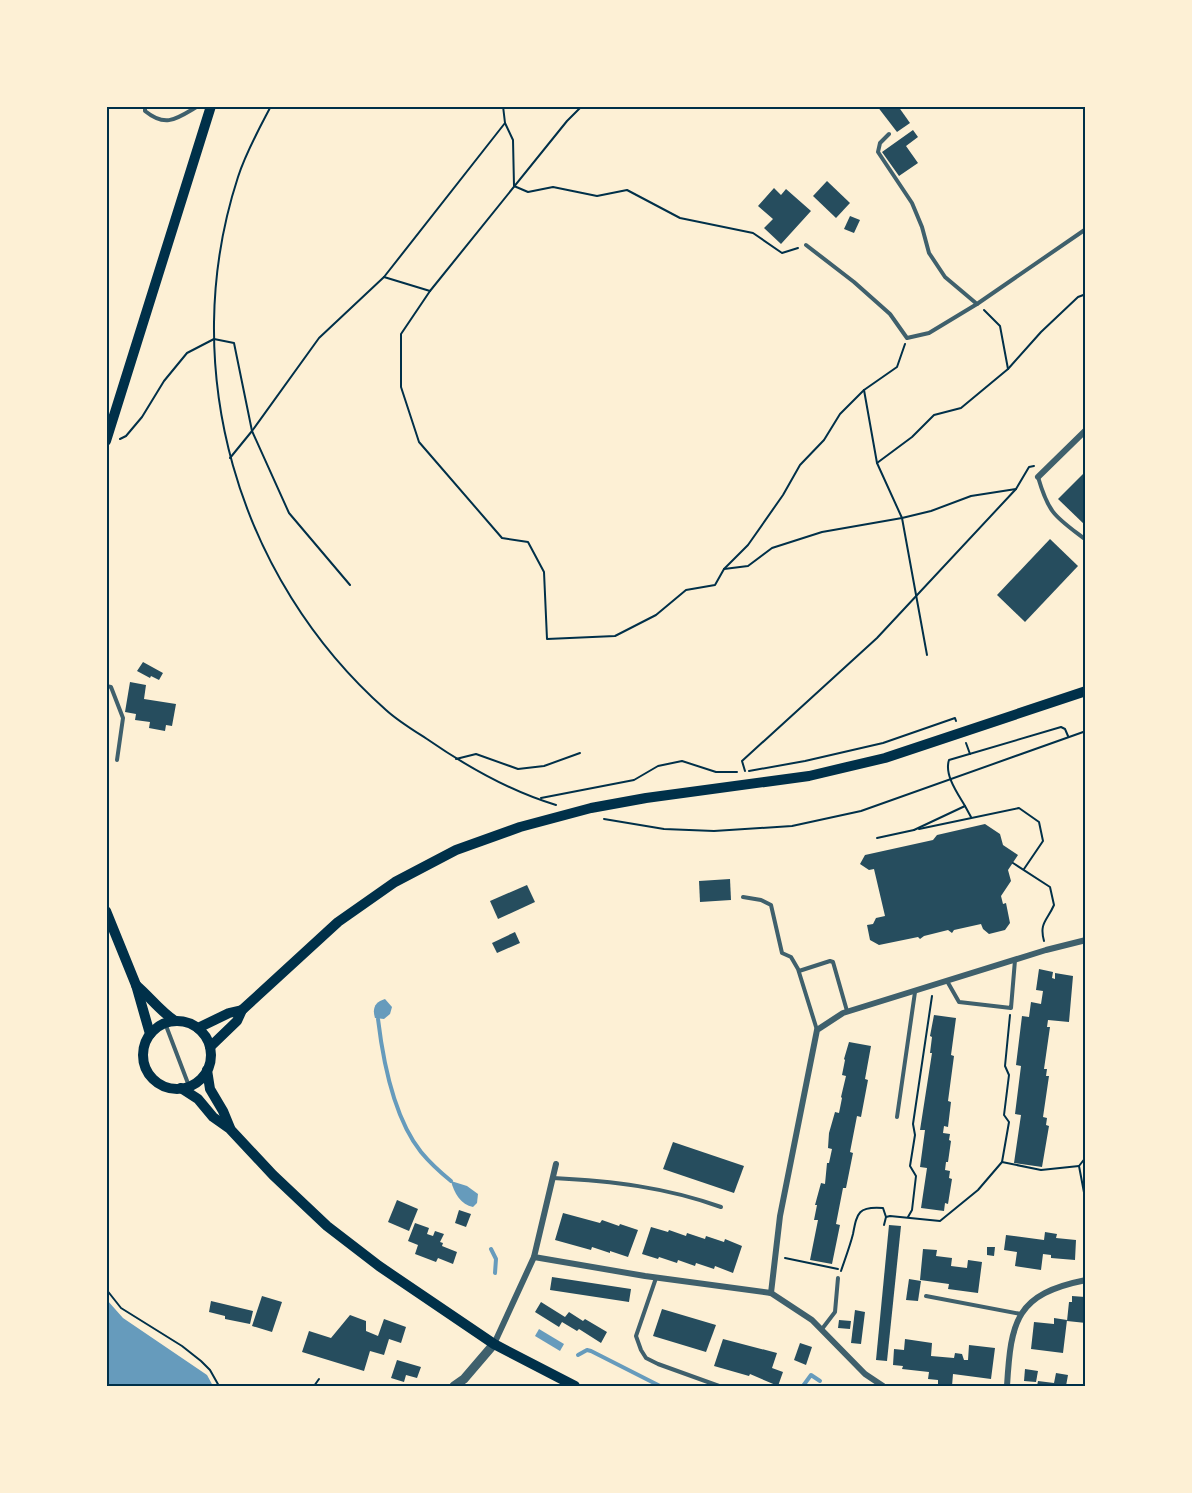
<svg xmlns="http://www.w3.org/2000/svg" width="1192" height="1493" font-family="Georgia,serif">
	<rect width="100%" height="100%" fill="#fdf0d5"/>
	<g fill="#669bbc">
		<path d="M385,999L392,1007L390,1014L384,1019L375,1018C372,1008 375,1002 385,999Z"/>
		<path d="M451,1181L467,1186L478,1194L477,1203L473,1207C461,1205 454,1193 451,1181Z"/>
		<polygon points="107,1300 123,1318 207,1375 213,1386 107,1386"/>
		<polygon points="539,1329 564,1344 560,1351 535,1336"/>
	</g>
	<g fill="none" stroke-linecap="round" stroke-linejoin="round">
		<g stroke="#669bbc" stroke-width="4">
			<path d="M378,1019C383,1061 394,1118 421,1152C430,1163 440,1172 451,1181"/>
			<polyline points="491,1249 496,1259 495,1273"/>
			<polyline points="578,1355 587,1350 591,1351 660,1386"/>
			<polyline points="803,1386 811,1375 820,1381"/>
		</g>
	</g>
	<g fill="#264d5e">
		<polygon points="877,106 898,106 910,123 897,132"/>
		<polygon points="913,130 918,137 906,146 918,163 899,176 882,152"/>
		<polygon points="827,181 850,203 836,218 813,196"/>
		<polygon points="774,188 781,195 786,189 811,211 781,244 764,228 773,219 758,206"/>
		<polygon points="850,216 860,220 854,233 844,229"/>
		<polygon points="1086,471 1086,526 1058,499"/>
		<polygon points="1050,539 1078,566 1025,622 997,595"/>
		<polygon points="143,662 163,673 159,680 151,676 150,678 137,671"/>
		<polygon points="130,682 146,685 144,699 176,704 172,726 166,725 165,731 149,728 150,722 135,720 136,714 125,712"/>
		<polygon points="985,824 1000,834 1003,845 1018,855 1008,870 1011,881 1001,896 1003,904 1006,903 1010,923 1005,930 989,934 983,929 981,924 954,930 952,933 948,930 924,936 920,939 918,937 879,945 870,940 867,925 873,924 876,918 885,916 874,869 869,870 860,864 865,855 933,840 937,835"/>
		<polygon points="730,879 731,900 700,902 699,881"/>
		<polygon points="527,885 535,902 498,919 490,901"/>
		<polygon points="515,932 520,943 497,953 492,943"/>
		<polygon points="1039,969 1053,972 1052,978 1055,979 1055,973 1073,976 1069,1022 1048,1020 1047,1027 1050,1027 1044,1069 1047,1069 1046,1076 1049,1076 1043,1117 1047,1118 1046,1125 1049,1126 1042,1167 1014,1163 1021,1115 1015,1114 1021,1066 1016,1065 1022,1016 1029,1017 1031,1002 1041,1004 1043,991 1036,990"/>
		<polygon points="934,1015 956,1018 951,1055 954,1056 948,1101 951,1102 948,1127 944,1126 943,1133 950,1134 949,1140 951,1141 948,1162 946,1162 945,1170 950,1171 949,1178 952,1179 948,1204 945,1203 944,1211 921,1208 927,1168 920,1167 925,1130 920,1130 932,1053 930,1053 932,1037 930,1036"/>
		<polygon points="849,1042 871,1046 865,1079 868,1080 861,1117 857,1116 850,1152 853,1153 846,1188 843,1188 836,1224 840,1225 832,1264 810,1260 818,1220 814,1220 817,1205 815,1205 821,1183 825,1184 827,1163 829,1163 832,1149 828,1148 829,1133 835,1112 839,1113 842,1098 841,1097 846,1076 842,1075 845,1060 844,1059"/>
		<polygon points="673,1142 744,1166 734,1193 663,1169"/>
		<polygon points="397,1200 418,1209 409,1231 388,1222"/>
		<polygon points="459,1210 471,1214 466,1227 455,1223"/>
		<polygon points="563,1213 600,1223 602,1220 619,1226 620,1224 638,1230 628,1257 610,1251 610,1253 592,1247 591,1250 555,1240"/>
		<polygon points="415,1223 429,1228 427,1234 433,1236 435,1231 444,1234 440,1242 443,1243 442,1246 457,1252 453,1264 438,1258 436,1262 415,1254 418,1245 408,1241"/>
		<polygon points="889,1225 901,1226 887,1361 876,1360"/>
		<polygon points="651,1227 668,1232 669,1230 686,1236 687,1233 705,1239 706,1236 724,1242 725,1239 742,1246 733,1273 715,1266 714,1269 696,1263 695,1266 678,1260 677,1263 659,1257 658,1259 642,1254"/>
		<polygon points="1045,1232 1057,1234 1056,1238 1076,1240 1075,1260 1051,1258 1051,1255 1043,1254 1041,1270 1015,1266 1017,1252 1004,1250 1006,1235 1044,1240"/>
		<polygon points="987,1247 995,1247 994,1256 987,1255"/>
		<polygon points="923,1249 937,1250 936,1256 952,1258 951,1266 967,1268 968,1260 982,1262 978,1293 948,1289 949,1284 920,1280"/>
		<polygon points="552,1277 631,1289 629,1302 550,1290"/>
		<polygon points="909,1279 921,1281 918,1301 906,1300"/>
		<polygon points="262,1296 282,1302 272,1332 252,1326"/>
		<polygon points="1072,1296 1085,1297 1083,1315 1086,1316 1086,1323 1067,1321 1069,1302 1072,1302"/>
		<polygon points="211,1301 253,1311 250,1324 225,1319 225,1316 209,1312"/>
		<polygon points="541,1302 565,1317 569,1312 583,1321 585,1319 607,1332 601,1343 579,1329 577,1331 562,1322 559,1327 535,1312"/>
		<polygon points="662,1309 716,1325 706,1352 653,1336"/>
		<polygon points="855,1310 865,1312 861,1344 851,1343"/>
		<polygon points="350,1315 366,1321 366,1331 378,1336 384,1319 406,1327 401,1343 389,1339 384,1355 370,1351 364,1371 302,1352 309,1331 331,1338"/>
		<polygon points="1054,1318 1067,1320 1063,1353 1031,1349 1034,1322 1054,1324"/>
		<polygon points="839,1320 851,1321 850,1329 838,1328"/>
		<polygon points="723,1339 777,1353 772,1368 783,1372 778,1386 750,1374 749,1376 714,1366"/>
		<polygon points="905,1339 932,1343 931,1356 954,1358 955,1353 962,1354 964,1360 968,1360 969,1345 995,1348 991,1379 953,1374 952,1386 938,1384 938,1380 928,1379 929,1372 902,1369 903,1366 893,1365 894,1349 904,1350"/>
		<polygon points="800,1343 812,1347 806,1365 794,1360"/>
		<polygon points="397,1360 421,1367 417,1378 406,1375 404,1382 391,1378"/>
		<polygon points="1025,1369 1038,1371 1036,1382 1024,1381"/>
		<polygon points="1056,1373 1068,1375 1066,1386 1037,1386 1038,1381 1054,1383"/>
	</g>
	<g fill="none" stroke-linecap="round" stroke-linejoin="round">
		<g stroke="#003049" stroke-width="2">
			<path d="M271,106C259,129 246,152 238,177C176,367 237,578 386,710C398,721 413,730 427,739C466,766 509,791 556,805"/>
			<polyline points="503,106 505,123 513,140 514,186 528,192 553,187 597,196 627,190 680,218 753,233 782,253 798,248"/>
			<polyline points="384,277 430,291 567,121 582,106"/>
			<polyline points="430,291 401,334 401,387 419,442 502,538 528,542 544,572 547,639 615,636 656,615 686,590 715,585 724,569 748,545 783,495 800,465 824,440 840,414 864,390 897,367 905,344"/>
			<polyline points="1008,369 1041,332 1078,297 1086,294"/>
			<polyline points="864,390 877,463 902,518 927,655"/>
			<polyline points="120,439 126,436 142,417 164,381 187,353 214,339 234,343 252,431 289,513 350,585"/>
			<polyline points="230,458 252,431 319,338 384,277 505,123"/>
			<polyline points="877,463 912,437 934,415 961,408 1008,369 1000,326 984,310"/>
			<polyline points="724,569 748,566 772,548 822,532 902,518 931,511 971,496 1016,489"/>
			<polyline points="966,743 970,754"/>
			<polyline points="456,759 476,754 518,769 544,766 580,753"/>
			<polyline points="745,771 742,761 877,638 1016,489 1029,467 1034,466"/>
			<polyline points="749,771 805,761 883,743 955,718 956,721"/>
			<polyline points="541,798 634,780 658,766 682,761 716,772 737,772"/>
			<polyline points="965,806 971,817"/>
			<polyline points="604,819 664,829 714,831 792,826 861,811 1086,731"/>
			<polyline points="919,829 1019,808 1039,822 1043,841 1024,869"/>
			<path d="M914,830L965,806C958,794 944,775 949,760L1061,727L1065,729L1068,736"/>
			<polyline points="877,838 914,830"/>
			<path d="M1013,863L1050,887L1054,905C1047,921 1039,923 1044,941"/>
			<polyline points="1086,1157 1079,1166 1086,1203"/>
			<polyline points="1002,1162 1009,1122 1004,1115 1009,1075 1005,1066 1010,1015"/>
			<polyline points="908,1217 912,1210 916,1176 910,1166 915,1135 913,1124 932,996"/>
			<polyline points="884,1225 886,1217 890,1216 940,1221 978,1190 1002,1162 1041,1170 1079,1166"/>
			<polyline points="785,1258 838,1269"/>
			<path d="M841,1271C845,1259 850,1246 853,1234C857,1213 858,1206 883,1208L886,1217"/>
			<polyline points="106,1289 121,1308 182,1346 201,1361 210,1370 219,1386"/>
			<polyline points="314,1386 319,1379"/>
		</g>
		<g stroke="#3f606c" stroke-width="4">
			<path d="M145,106V111C166,128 176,119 198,106"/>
			<polyline points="889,134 880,143 878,152 912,203 922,227 929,253 945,277 977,304 1086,229"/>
			<polyline points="806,245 854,282 890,314 907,338 929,333 977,304"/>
			<path d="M1038,477C1049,515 1056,517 1086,540"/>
			<polyline points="106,686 111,687 123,718 117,760"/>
			<polyline points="743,897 761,900 771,905 782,953 791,957 798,969 817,1030"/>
			<polyline points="799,971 830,961 833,962 847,1011"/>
			<polyline points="947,981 959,1002 1011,1008 1015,960"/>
			<polyline points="165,1023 189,1086"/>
			<polyline points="897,1117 915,992"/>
			<path d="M553,1178C612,1181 665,1187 721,1207"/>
			<polyline points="656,1278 636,1336 641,1350 646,1358 658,1364 719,1386"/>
			<polyline points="926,1296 1021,1314"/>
			<polyline points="822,1329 835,1312 838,1278"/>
		</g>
		<g stroke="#3f606c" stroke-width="6">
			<polyline points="1038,477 1086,430"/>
			<polyline points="534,1257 645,1276 771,1293 812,1320 865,1374 883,1386"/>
			<polyline points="771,1293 780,1216 817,1030 843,1013 1046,950 1086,940"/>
			<polyline points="494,1344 534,1257 556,1164"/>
			<path d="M1007,1386C1011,1320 1016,1294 1086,1280"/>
		</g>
		<polyline stroke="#3f606c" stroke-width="9" points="454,1386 464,1379 494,1344"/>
		<g stroke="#003049" stroke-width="10">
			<polyline points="106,441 211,106"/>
			<polyline points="106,911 136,985 150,1034"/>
			<path d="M136,985C150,997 160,1011 175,1021"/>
			<circle cx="177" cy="1055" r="34"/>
			<polyline points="198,1028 229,1013 242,1010"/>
			<polyline points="210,1047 237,1021 242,1010 338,922 395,882 456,850 520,827 591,808 646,798 809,776 885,758 1086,691"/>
			<polyline points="207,1070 210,1089 223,1111 230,1128"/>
			<polyline points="181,1088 198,1099 213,1117 230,1129 273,1175 327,1226 379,1266 494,1344 575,1386"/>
		</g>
	</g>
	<rect width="1192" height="1493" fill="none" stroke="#fdf0d5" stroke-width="216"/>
	<rect x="108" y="108" width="976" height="1277" fill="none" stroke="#003049" stroke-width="2"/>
</svg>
